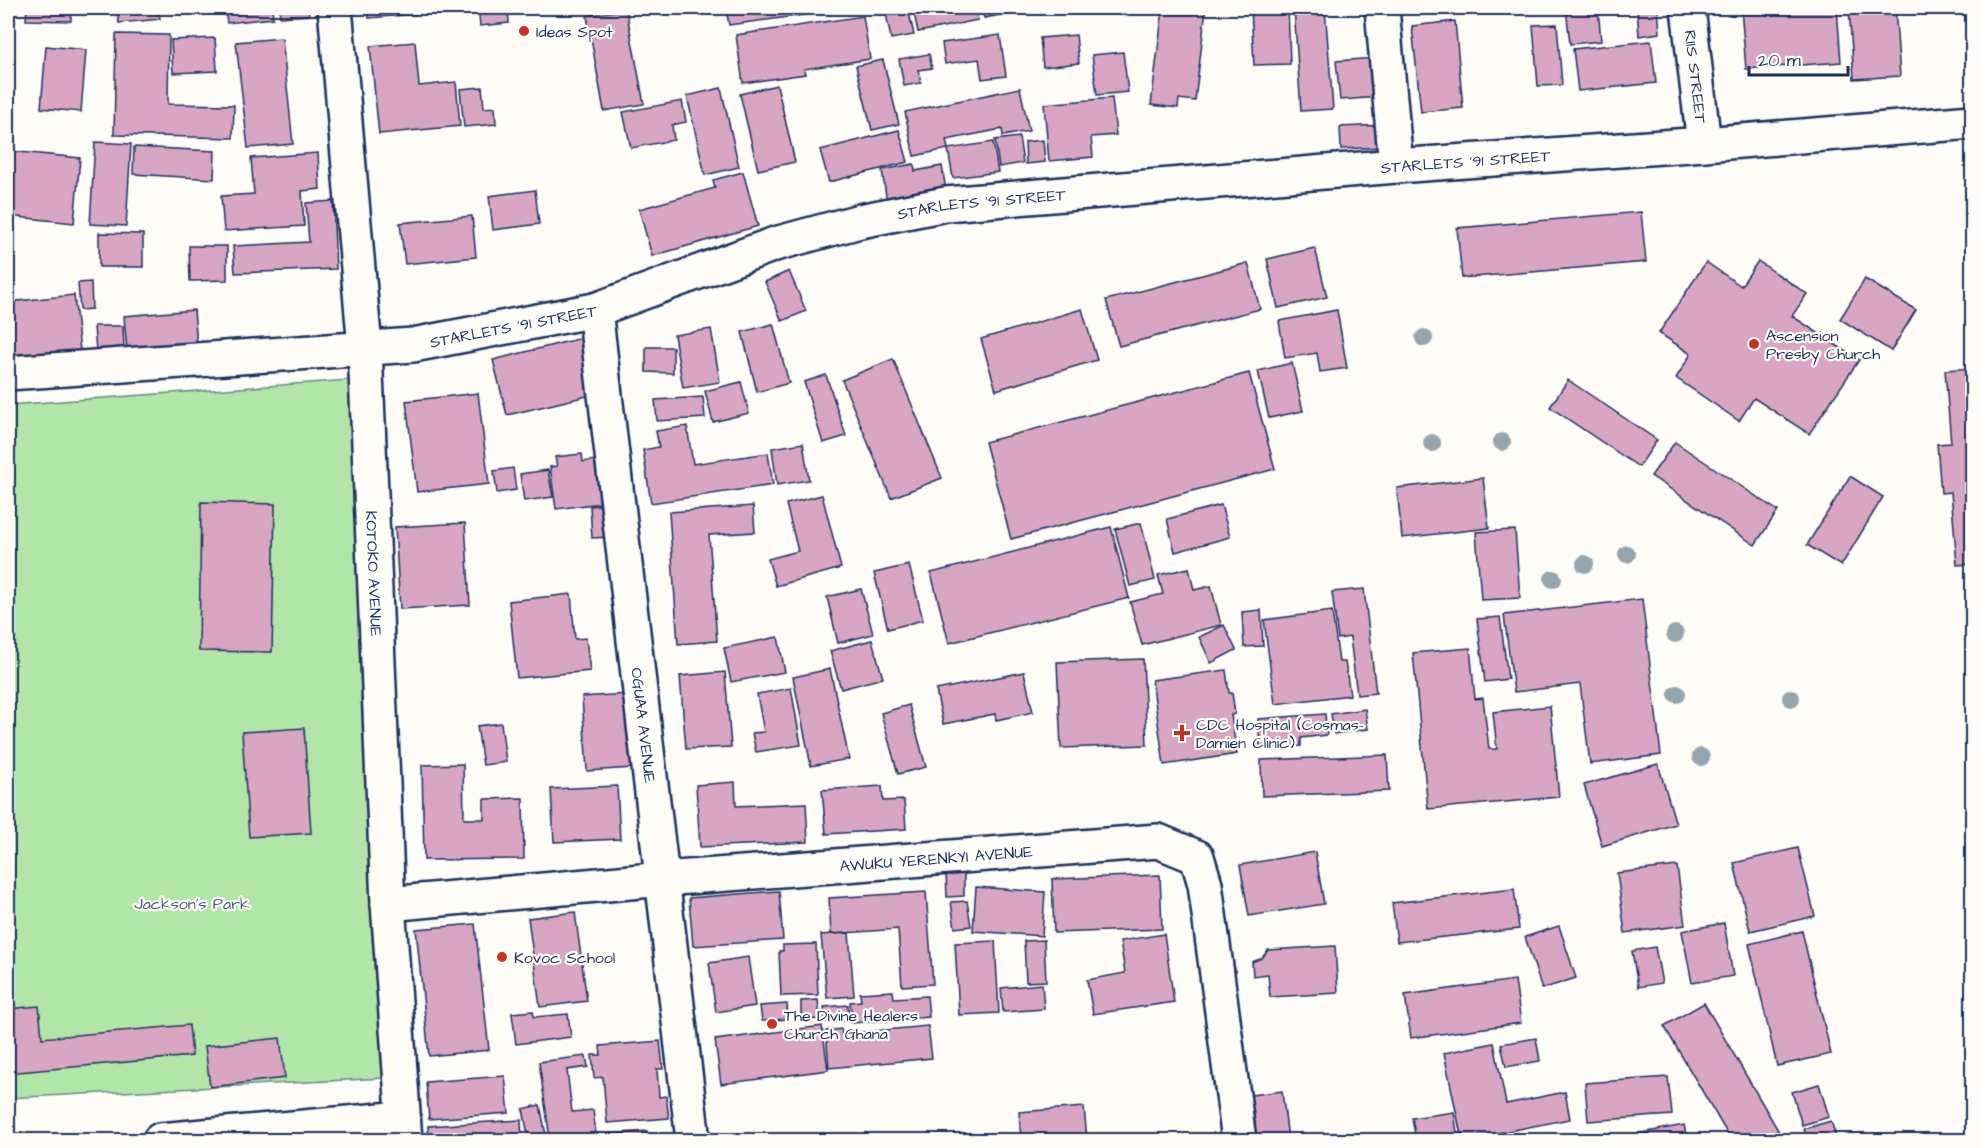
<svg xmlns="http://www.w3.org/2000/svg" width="1980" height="1148" font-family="'Architects Daughter',sans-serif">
	<rect width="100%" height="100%" fill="#fdfcf7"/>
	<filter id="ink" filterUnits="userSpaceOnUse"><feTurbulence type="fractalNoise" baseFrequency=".0167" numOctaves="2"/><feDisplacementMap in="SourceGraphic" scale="12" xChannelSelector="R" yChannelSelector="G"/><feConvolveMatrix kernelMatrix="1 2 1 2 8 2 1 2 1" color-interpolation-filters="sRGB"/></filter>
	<g filter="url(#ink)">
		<polygon fill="#b1e6a8" stroke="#668a83" stroke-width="1.5" points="349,380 384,1078 8,1098 8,405"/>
		<g fill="#d8a6c3" stroke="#1b2f5e" stroke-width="1.5">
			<polygon points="8,8 14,8 13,33 8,33"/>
			<polygon points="27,8 71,8 71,21 26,20"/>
			<polygon points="117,8 158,8 160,19 119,23"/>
			<polygon points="225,8 272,8 273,18 227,23"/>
			<polygon points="279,8 308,8 309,15 280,17"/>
			<polygon points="368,8 415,8 416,14 369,18"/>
			<polygon points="478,8 508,8 509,23 480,26"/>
			<polygon points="726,8 833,8 833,11 729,25"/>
			<polygon points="885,8 908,8 914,35 891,39"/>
			<polygon points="913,8 975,8 978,20 918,32"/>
			<polygon points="982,8 1031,8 1031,9 984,18"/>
			<polygon points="1040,8 1086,8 1086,10 1041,14"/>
			<polygon points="1092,8 1137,8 1137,9 1093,11"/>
			<polygon points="1163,8 1206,8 1195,101 1179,99 1178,108 1151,105"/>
			<polygon points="1251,8 1288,8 1290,64 1254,65"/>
			<polygon points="1294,8 1325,8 1333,109 1301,111"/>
			<polygon points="1566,8 1598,8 1601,41 1570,44"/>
			<polygon points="1637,8 1658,8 1660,33 1639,36"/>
			<polygon points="1741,8 1772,8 1773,11 1837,8 1841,62 1746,69"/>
			<polygon points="1849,8 1895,8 1900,76 1854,79"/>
			<polygon points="626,9 644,104 604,111 587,16"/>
			<polygon points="863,16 870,59 804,69 805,74 743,83 736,35"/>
			<polygon points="1455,21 1463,108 1421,112 1412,26"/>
			<polygon points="1557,24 1562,85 1538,86 1533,25"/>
			<polygon points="116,34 169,35 168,104 234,105 233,138 114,135"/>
			<polygon points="1000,35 1006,76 982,79 979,59 945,64 942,43"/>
			<polygon points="1076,35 1079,63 1043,67 1040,38"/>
			<polygon points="215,38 217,71 173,73 171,40"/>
			<polygon points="282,38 293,144 248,148 236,42"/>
			<polygon points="1651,41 1656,83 1578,91 1573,49"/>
			<polygon points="415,42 419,86 456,82 460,126 379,134 370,46"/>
			<polygon points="46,46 86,50 81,112 41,108"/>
			<polygon points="1123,52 1128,92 1097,95 1092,55"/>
			<polygon points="929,54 932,68 918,70 921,83 904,86 899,59"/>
			<polygon points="1376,58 1379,97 1340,100 1336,61"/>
			<polygon points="883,60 899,124 872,130 856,66"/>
			<polygon points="777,85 795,162 758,170 740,94"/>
			<polygon points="482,87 484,108 495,107 496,124 464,127 460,89"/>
			<polygon points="721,88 739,167 705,175 687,96"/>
			<polygon points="1020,88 1029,131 1003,136 1002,129 946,140 948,149 914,156 905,112"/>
			<polygon points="1112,98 1116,135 1091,137 1093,157 1049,161 1044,104"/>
			<polygon points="682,101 686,122 672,125 674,140 631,148 623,112"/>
			<polygon points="1384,125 1385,147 1341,149 1340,127"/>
			<polygon points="899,130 908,162 829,182 820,150"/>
			<polygon points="1019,137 1023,163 999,167 995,140"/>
			<polygon points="1043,140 1045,162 1026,164 1025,142"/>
			<polygon points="95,142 131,144 126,226 90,224"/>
			<polygon points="993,142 998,172 953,178 948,149"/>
			<polygon points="134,147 215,151 214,179 133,174"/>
			<polygon points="9,151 80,158 74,223 8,216"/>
			<polygon points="318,153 320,189 302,191 304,226 224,231 221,196 254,194 251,158"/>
			<polygon points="914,164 915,171 942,166 946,191 887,202 882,170"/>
			<polygon points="743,172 758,226 652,256 639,209 715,188 713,180"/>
			<polygon points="535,190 539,224 493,230 489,196"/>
			<polygon points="333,201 336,269 235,273 233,246 309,242 306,203"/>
			<polygon points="1641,212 1646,262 1462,278 1457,228"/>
			<polygon points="472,216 476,257 405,264 400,223"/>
			<polygon points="99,233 143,234 143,267 99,267"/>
			<polygon points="189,246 227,246 227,280 190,281"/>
			<polygon points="1315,248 1327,297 1278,308 1267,259"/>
			<polygon points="1758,261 1807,294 1792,316 1859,360 1809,434 1754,398 1739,421 1676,378 1691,354 1659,333 1706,262 1741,286"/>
			<polygon points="1248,263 1260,309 1119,346 1106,300"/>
			<polygon points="789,271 806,311 782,321 765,282"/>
			<polygon points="1865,279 1916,310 1891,351 1840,319"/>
			<polygon points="91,282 92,309 80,310 78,283"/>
			<polygon points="74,295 80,351 8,359 8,302"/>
			<polygon points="1082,309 1097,360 996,390 981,339"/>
			<polygon points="194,310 197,345 127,351 124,316"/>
			<polygon points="1337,310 1347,368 1320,372 1317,353 1285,358 1279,321"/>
			<polygon points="773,324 789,383 757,392 742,332"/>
			<polygon points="94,326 123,326 124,350 96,351"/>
			<polygon points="711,329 720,382 683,388 674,335"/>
			<polygon points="586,337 600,393 507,415 493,360"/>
			<polygon points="646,347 673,347 673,373 646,372"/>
			<polygon points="893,359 942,478 891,498 842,380"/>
			<polygon points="1292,363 1303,411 1269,418 1258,371"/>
			<polygon points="1972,368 1972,564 1957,565 1951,492 1941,493 1937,444 1951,443 1945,370"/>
			<polygon points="1249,373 1275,469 1011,539 985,442"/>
			<polygon points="826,375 846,436 823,443 804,382"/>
			<polygon points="1568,380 1657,440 1639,467 1550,407"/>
			<polygon points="741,382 749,413 713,422 705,391"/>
			<polygon points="478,393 489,484 417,492 406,401"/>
			<polygon points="703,397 705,418 657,421 655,400"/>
			<polygon points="687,426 693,464 768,453 773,485 651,503 643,450 659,447 656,431"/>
			<polygon points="1675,442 1778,511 1755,545 1651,476"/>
			<polygon points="803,443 809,480 777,485 772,448"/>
			<polygon points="582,454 583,462 595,460 601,503 556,509 550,467 557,466 555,457"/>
			<polygon points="513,468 516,490 497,493 494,471"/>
			<polygon points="548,470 553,497 524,501 520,474"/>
			<polygon points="1850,476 1883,497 1841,566 1807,545"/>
			<polygon points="1483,478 1489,528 1402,538 1397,488"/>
			<polygon points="822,495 841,568 776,586 768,559 798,551 786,504"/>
			<polygon points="201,502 275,504 272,652 199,651"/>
			<polygon points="609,504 611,537 592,538 590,506"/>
			<polygon points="1221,505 1230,537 1175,552 1167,519"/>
			<polygon points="753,506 755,532 709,535 717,641 678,644 669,512"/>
			<polygon points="465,523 470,605 400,609 395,527"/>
			<polygon points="1141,523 1155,580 1130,586 1115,529"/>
			<polygon points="1111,527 1129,598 949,643 931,573"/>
			<polygon points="1515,530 1520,598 1481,600 1476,532"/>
			<polygon points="909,565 923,620 888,629 874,573"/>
			<polygon points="1189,568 1194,590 1211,586 1221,625 1142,645 1130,602 1163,594 1158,575"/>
			<polygon points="861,589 873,634 838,643 827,597"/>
			<polygon points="1364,589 1376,693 1357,695 1350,637 1338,639 1332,592"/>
			<polygon points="571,594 575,639 586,638 590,671 517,678 509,601"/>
			<polygon points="1642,599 1661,755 1590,764 1580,684 1514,692 1504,615"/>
			<polygon points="1261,610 1263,646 1244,647 1242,612"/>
			<polygon points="1332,611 1339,662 1345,662 1350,695 1275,704 1264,620"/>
			<polygon points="1500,617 1508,679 1485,682 1477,619"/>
			<polygon points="1224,625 1236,650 1211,663 1199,637"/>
			<polygon points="778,637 785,672 731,682 724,648"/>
			<polygon points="872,640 883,678 841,689 830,651"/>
			<polygon points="1470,648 1475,699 1483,698 1489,749 1497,749 1493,712 1550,706 1559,797 1428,809 1413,653"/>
			<polygon points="1143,659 1147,745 1061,748 1057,662"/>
			<polygon points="830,669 849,759 811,766 793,677"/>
			<polygon points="1226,670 1229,693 1232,693 1235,714 1231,715 1237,754 1164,765 1152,680"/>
			<polygon points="725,672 731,747 686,749 680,676"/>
			<polygon points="1024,672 1033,712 996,720 995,714 943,724 936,690"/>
			<polygon points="791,688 801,745 756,752 752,733 764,732 757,694"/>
			<polygon points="627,694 633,768 587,771 582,697"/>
			<polygon points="909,705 926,767 898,774 881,713"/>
			<polygon points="1365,709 1368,729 1334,734 1331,714"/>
			<polygon points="1325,714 1327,735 1301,738 1301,746 1260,749 1258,719"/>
			<polygon points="501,723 506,762 483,765 477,726"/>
			<polygon points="304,728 311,833 249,837 242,732"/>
			<polygon points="1387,755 1389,791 1262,796 1261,760"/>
			<polygon points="463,764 464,819 484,819 484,799 523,798 524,859 424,860 422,765"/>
			<polygon points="1658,764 1676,824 1602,846 1584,785"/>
			<polygon points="735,782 736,806 806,803 808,842 700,847 696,785"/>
			<polygon points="617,786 620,839 554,842 551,789"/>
			<polygon points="882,786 883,801 904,800 906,829 826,834 822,790"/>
			<polygon points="1798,848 1815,916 1750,931 1734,863"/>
			<polygon points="1315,852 1324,904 1249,916 1240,865"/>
			<polygon points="1677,866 1685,925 1625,933 1617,873"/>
			<polygon points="946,873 964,873 964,896 947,897"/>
			<polygon points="1160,875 1162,929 1054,933 1052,879"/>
			<polygon points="976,887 1045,892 1042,936 973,931"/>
			<polygon points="1514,889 1519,929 1397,942 1392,903"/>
			<polygon points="779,891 783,940 693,946 689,898"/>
			<polygon points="926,892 933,984 902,986 898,929 831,934 829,898"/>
			<polygon points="967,901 971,926 955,928 951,902"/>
			<polygon points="575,912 587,1001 540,1007 528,918"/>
			<polygon points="1724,923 1733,976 1692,983 1682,931"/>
			<polygon points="475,924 489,1050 429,1056 416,929"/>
			<polygon points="1559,926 1576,978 1542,989 1525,937"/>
			<polygon points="1802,931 1831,1054 1777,1066 1749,944"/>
			<polygon points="849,933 854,996 827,998 821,935"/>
			<polygon points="1164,934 1174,1002 1093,1014 1087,980 1125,973 1120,941"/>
			<polygon points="1044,940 1046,981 1026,982 1024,941"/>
			<polygon points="995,941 999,1013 959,1015 955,943"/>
			<polygon points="816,944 818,995 781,996 779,951 783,951 783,945"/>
			<polygon points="1335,946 1338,993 1270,997 1268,974 1253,976 1252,962 1262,958 1268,950"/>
			<polygon points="1655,947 1662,983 1638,987 1632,951"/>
			<polygon points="748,957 755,1006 716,1012 709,963"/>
			<polygon points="1515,980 1521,1023 1411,1038 1405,995"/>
			<polygon points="1042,984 1044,1009 1003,1012 1001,988"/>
			<polygon points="893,991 894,998 927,996 929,1017 852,1023 850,1002 861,1001 860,993"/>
			<polygon points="818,1000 820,1019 801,1020 801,1001"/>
			<polygon points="1704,1003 1779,1132 1763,1140 1731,1140 1664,1026"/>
			<polygon points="787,1004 788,1019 762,1021 760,1006"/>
			<polygon points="848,1005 849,1021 825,1022 824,1007"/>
			<polygon points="39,1006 42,1038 189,1025 192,1056 8,1073 8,1009"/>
			<polygon points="533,1011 534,1017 568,1014 571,1037 516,1044 512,1013"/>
			<polygon points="822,1026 828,1070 721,1084 715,1040"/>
			<polygon points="928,1026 932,1058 829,1068 826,1031 841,1029 842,1034"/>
			<polygon points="280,1038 285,1078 210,1087 205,1046"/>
			<polygon points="1536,1038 1540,1061 1506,1067 1501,1044"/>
			<polygon points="660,1041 663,1069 657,1069 659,1097 666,1096 669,1118 607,1123 603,1077 594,1078 592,1055 601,1055 600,1046"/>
			<polygon points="1494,1043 1506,1104 1565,1092 1570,1119 1462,1140 1444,1053"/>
			<polygon points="586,1056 588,1067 567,1070 572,1112 593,1110 596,1134 550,1139 539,1062"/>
			<polygon points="505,1076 509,1113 429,1119 426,1082"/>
			<polygon points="1668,1077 1672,1115 1588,1121 1585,1083"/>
			<polygon points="1819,1084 1829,1117 1802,1125 1792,1092"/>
			<polygon points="1282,1091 1288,1139 1293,1138 1293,1140 1256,1140 1251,1095"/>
			<polygon points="540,1105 547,1140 529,1140 523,1109"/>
			<polygon points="1084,1107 1087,1140 1021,1140 1019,1112"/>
			<polygon points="1454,1112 1458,1140 1416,1140 1412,1118"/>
			<polygon points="521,1120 522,1140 429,1140 428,1126"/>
			<polygon points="1831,1121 1837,1140 1807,1140 1804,1129"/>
			<polygon points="1684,1125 1687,1140 1604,1140"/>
			<polygon points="647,1131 648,1140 578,1140 577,1137"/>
			<polygon points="1972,1134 1972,1140 1917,1140"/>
		</g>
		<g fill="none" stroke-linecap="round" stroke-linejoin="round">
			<defs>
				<g id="minor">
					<path id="s1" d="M335,8L365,348L388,904L405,1140"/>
					<polyline points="1382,8 1396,166"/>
					<path id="s2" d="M1688,8L1704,144"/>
					<path id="s3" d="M595,310L693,1140"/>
					<path id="s4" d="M8,373L413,345L595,310L775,244L860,221L946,204L1396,166L1704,144L1972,122"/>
					<path id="s5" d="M388,904L663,879L1158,841L1197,857L1205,884L1239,1140"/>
					<polyline points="160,1140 403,1118"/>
				</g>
			</defs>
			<use href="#minor" stroke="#1b2f5e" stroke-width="38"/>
			<use href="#minor" stroke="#fdfcf7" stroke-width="33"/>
		</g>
		<g fill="#95a5ad">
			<circle cx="1424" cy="338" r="9"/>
			<circle cx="1502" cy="442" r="9"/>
			<circle cx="1432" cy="443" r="9"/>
			<circle cx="1627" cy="554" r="9"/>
			<circle cx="1585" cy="564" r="9"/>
			<circle cx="1553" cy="579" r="9"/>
			<circle cx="1675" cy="634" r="9"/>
			<circle cx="1677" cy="694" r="9"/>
			<circle cx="1791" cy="698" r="9"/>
			<circle cx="1701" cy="757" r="9"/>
		</g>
	</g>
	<g fill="#c8321e" stroke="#fdfcf7" stroke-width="2">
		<circle cx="524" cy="31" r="6"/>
		<circle cx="1754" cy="344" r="6"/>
		<path d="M1179 724h6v6h6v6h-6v6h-6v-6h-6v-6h6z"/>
		<circle cx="502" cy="957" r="6"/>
		<circle cx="772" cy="1024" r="6"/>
	</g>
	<g text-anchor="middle" stroke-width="4.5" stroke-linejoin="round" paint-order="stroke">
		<g font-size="16" fill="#1b2f5e" stroke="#fdfcf7" text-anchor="start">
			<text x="536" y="37">Ideas Spot</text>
			<text x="1766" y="341">Ascension<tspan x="1766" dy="18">Presby Church</tspan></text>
			<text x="1196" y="730">CDC Hospital (Cosmas-<tspan x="1196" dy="18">Damien Clinic)</tspan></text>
			<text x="514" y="963">Kovoc School</text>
			<text x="784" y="1021">The Divine Healers<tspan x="784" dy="18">Church Ghana</tspan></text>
		</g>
		<g font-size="16" fill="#1b2f5e" stroke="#fdfcf7">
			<text dy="6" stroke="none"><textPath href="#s2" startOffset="69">RIIS STREET</textPath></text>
			<text dy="6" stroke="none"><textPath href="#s4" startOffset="1480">STARLETS '91 STREET</textPath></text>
			<text dy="6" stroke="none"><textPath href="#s4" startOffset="994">STARLETS '91 STREET</textPath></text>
			<text dy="6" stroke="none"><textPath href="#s4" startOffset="508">STARLETS '91 STREET</textPath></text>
			<text dy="6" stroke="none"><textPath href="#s1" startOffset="567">KOTOKO AVENUE</textPath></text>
			<text dy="6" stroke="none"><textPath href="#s3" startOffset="418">OGUAA AVENUE</textPath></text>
			<text dy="6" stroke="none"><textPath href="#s5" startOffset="550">AWUKU YERENKYI AVENUE</textPath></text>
		</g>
		<g font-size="16" fill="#405d70" stroke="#fdfcf7">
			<text x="192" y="909">Jackson's Park</text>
		</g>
	</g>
	<rect width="1980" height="1148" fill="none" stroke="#fdfcf7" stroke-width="30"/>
	<rect x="15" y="15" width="1950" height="1118" fill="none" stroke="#1b2f5e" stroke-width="2" filter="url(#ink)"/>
	<path d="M1749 66v9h99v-9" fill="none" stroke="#1b2f5e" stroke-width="3"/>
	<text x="1758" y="66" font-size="18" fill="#1b2f5e" stroke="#fdfcf7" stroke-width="4.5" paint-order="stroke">20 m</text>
</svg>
